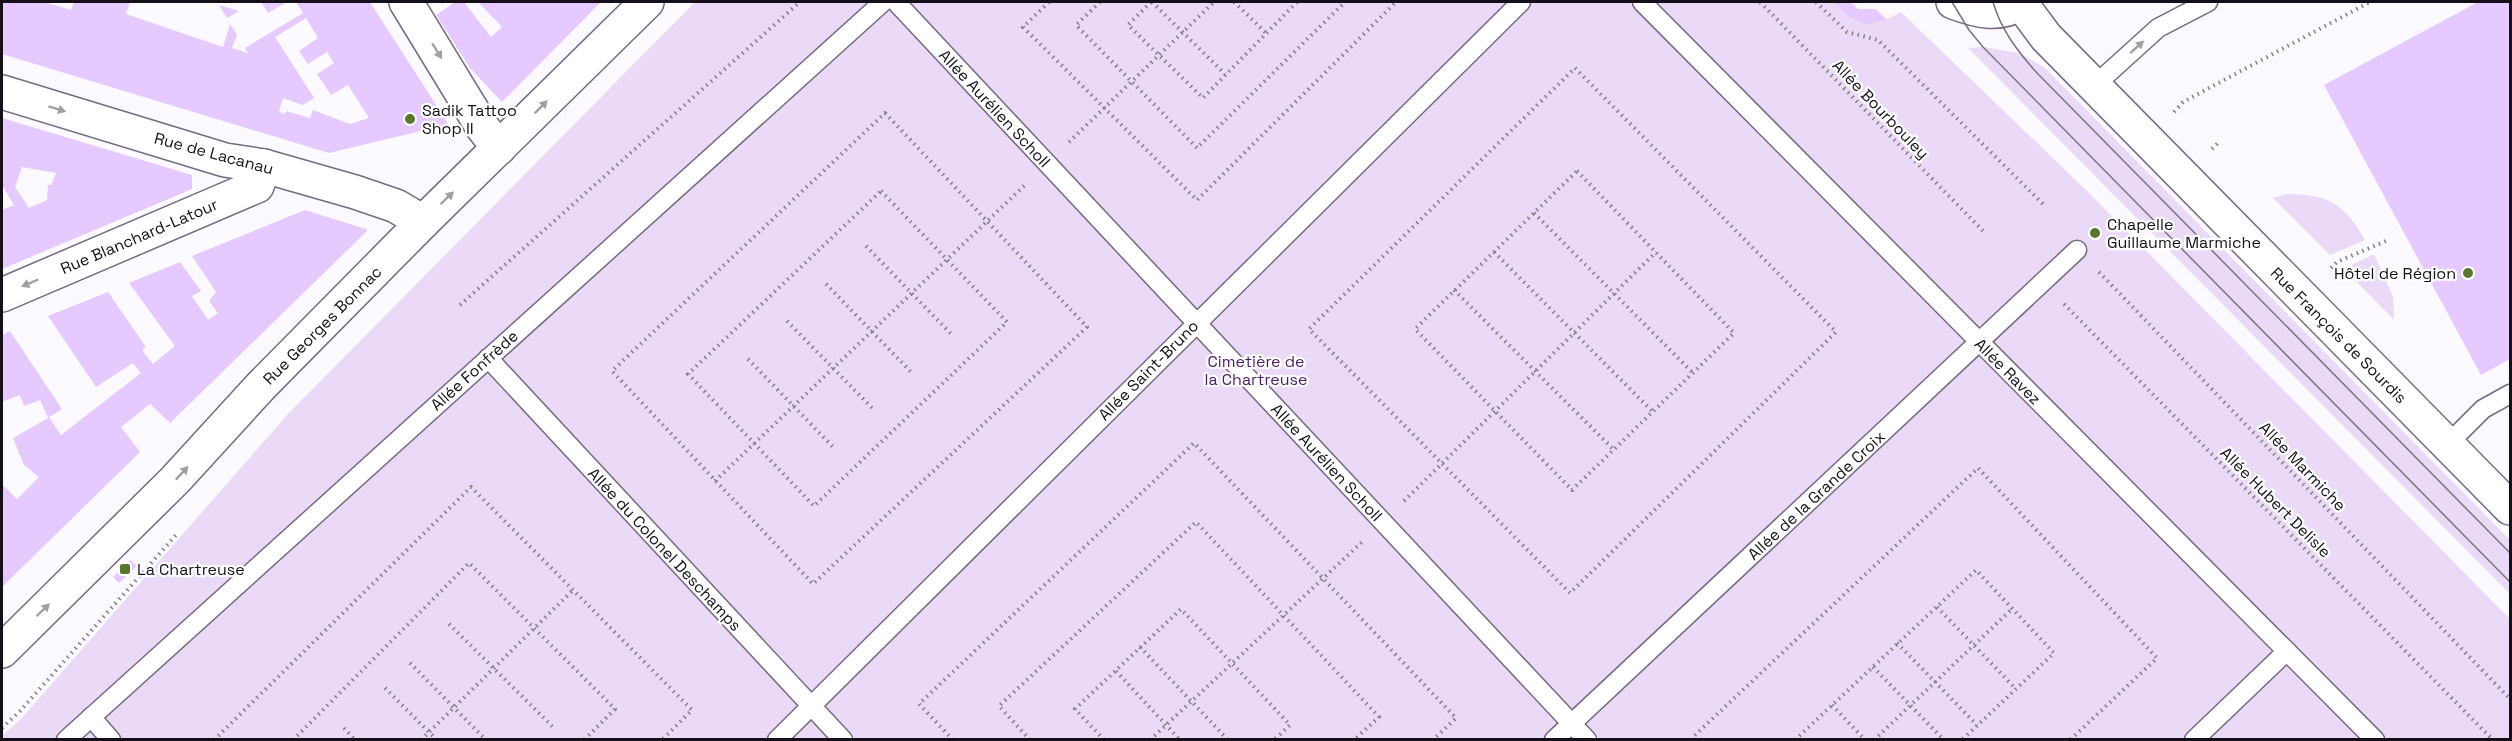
<svg xmlns="http://www.w3.org/2000/svg" width="2512" height="741" font-family="'Space Grotesk',sans-serif">
	<rect width="100%" height="100%" fill="#fcf9ff"/>
	<g fill="#eadaf8">
		<path d="M695,2H1834C1857,25 1872,29 1901,12L2087,191L2510,619V740H2V736L20,720L287,415Z"/>
		<polygon points="1983,47 2019,53 2045,68 2510,540 2510,594 1968,48"/>
		<path d="M2287,194C2328,194 2345,204 2365,240L2330,255L2273,198Z"/>
		<polygon points="2374,254 2393,297 2394,320 2344,269"/>
	</g>
	<g fill="#e5c9ff" fill-rule="evenodd">
		<path d="M2,2H44L71,10L74,2H130L126,14L223,47L230,24L237,35L232,48L248,53L245,48L303,13L296,2H370L447,122L446,125L329,153L2,54ZM306,18L318,38L299,51L308,64L327,52L334,63L317,74L331,95L348,85L369,118L350,124L313,110L310,118L286,111L285,114L279,112L283,98L303,105L314,98L275,37Z"/>
		<polygon points="261,2 287,2 268,13"/>
		<polygon points="455,2 464,2 491,37 502,27 478,2 601,2 502,102 470,68 436,15"/>
		<polygon points="1834,2 1851,2 1858,9 1876,9 1887,20 1868,24 1849,17"/>
		<polygon points="2478,2 2510,2 2510,359 2481,375 2324,85"/>
		<polygon points="219,5 239,11 227,18"/>
		<path d="M2,118L192,175V189L2,269V210L14,205L2,185ZM22,167L56,173L51,185H48L47,200L29,208L15,187Z"/>
		<polygon points="305,210 366,229 367,231 170,423 150,404 121,427 140,452 2,587 2,487 4,486 17,499 39,477 24,465 13,438 48,418 40,400 24,406 20,395 2,402 2,335 10,331 62,409 49,417 61,435 141,373 133,363 96,387 48,316 108,292 146,347 142,350 153,364 175,346 129,283 180,262 201,291 192,296 208,320 218,313 209,301 216,292 192,256"/>
		<polygon points="130,560 137,566 119,583 113,577"/>
	</g>
	<g fill="none" stroke-linecap="round" stroke-linejoin="round">
		<defs>
			<g id="service">
				<polyline points="896,2 1587,740"/>
				<polyline points="1642,2 2375,740"/>
				<polyline points="2094,86 2158,28 2208,2"/>
				<polyline points="488,358 843,740"/>
				<polyline points="2448,444 2483,409 2510,394"/>
				<polyline points="91,717 111,740"/>
				<polyline points="66,740 883,2"/>
				<polyline points="777,740 1521,2"/>
				<polyline points="1554,740 2077,250"/>
				<polyline points="2194,740 2287,651"/>
			</g>
			<g id="minor">
				<polyline points="406,2 483,128 499,148"/>
				<polyline points="2,92 225,160 264,166 355,192 396,206 423,222"/>
				<polyline points="2,295 257,186 264,166"/>
			</g>
			<g id="tertiary">
				<path d="M1953,2C1977,11 1998,17 2021,3"/>
				<polyline points="2020,2 2046,37 2510,508"/>
			</g>
			<polyline id="secondary" points="2,651 175,480 261,386 423,222 647,2"/>
		</defs>
		<use href="#service" stroke="#766a80" stroke-width="21"/>
		<use href="#minor" stroke="#766a80" stroke-width="36"/>
		<use href="#tertiary" stroke="#766a80" stroke-width="36"/>
		<use href="#secondary" stroke="#766a80" stroke-width="36"/>
		<g stroke="#837f86" stroke-width="4" stroke-dasharray="1.5 4.5" stroke-linecap="butt">
			<polyline points="1049,2 1023,27 1197,200 1396,2"/>
			<polyline points="1100,2 1076,25 1197,148 1345,2"/>
			<polyline points="1151,2 1128,25 1203,98 1297,2"/>
			<polyline points="1152,2 1225,74"/>
			<polyline points="1234,2 1266,33"/>
			<polyline points="1760,2 1985,233"/>
			<polyline points="1816,2 1847,32 1878,40 2045,206"/>
			<polygon points="1575,68 1836,332 1570,593 1309,329"/>
			<polyline points="2174,112 2183,102 2370,2"/>
			<polygon points="885,113 1087,327 813,584 612,371"/>
			<polyline points="1069,142 1214,2"/>
			<polyline points="2212,149 2218,143"/>
			<polygon points="1577,171 1734,333 1572,490 1415,329"/>
			<polygon points="881,191 1007,322 814,506 688,374"/>
			<polyline points="1534,213 1693,373"/>
			<polyline points="866,246 953,336"/>
			<polyline points="1494,252 1653,412"/>
			<polyline points="2331,268 2337,262 2386,241"/>
			<polyline points="2099,272 2510,699"/>
			<polyline points="826,284 913,374"/>
			<polyline points="1454,290 1614,450"/>
			<polyline points="2064,304 2493,740"/>
			<polyline points="460,305 800,2"/>
			<polyline points="787,321 875,411"/>
			<polyline points="748,359 834,448"/>
			<polyline points="715,481 1025,185"/>
			<polyline points="1404,501 1656,252"/>
			<polyline points="1937,607 2016,689"/>
			<polyline points="449,624 553,727"/>
			<polyline points="1897,643 1977,725"/>
			<polyline points="1140,647 1228,740"/>
			<polyline points="410,663 486,740"/>
			<polyline points="1873,667 1944,740"/>
			<polyline points="1116,671 1180,740"/>
			<polyline points="385,688 437,740"/>
			<polyline points="1832,705 1865,740"/>
			<polyline points="2,728 20,711 176,535"/>
			<polyline points="344,728 355,740"/>
			<polyline points="214,740 471,487 692,710 662,740"/>
			<polyline points="293,740 469,563 615,709 584,740"/>
			<polyline points="421,740 573,590"/>
			<polyline points="953,740 919,704 1194,443 1456,718 1433,740"/>
			<polyline points="1030,740 999,706 1196,522 1379,717 1354,740"/>
			<polyline points="1104,740 1075,709 1181,609 1290,725 1274,740"/>
			<polyline points="1150,740 1362,542"/>
			<polyline points="1693,740 1692,738 1978,468 2157,658 2070,740"/>
			<polyline points="1795,740 1976,570 2054,653 1962,740"/>
			<polyline points="1874,740 2012,609"/>
		</g>
		<use href="#service" stroke="#fff" stroke-width="18"/>
		<use href="#minor" stroke="#fff" stroke-width="33"/>
		<use href="#tertiary" stroke="#fff" stroke-width="33"/>
		<use href="#secondary" stroke="#fff" stroke-width="33"/>
		<g stroke="#79757d" stroke-width="1.5">
			<polyline points="1952,2 1969,30 1983,47 2510,582"/>
			<path d="M1993,2C2001,30 2018,52 2038,74L2510,553"/>
		</g>
	</g>
	<defs><path id="oneway-solid" d="M-6-.8H1V-3.2L6.5 0L1 3.2V.8H-6Z" transform="scale(1.5)"/></defs>
	<g fill="#a19fa3">
		<use href="#oneway-solid" transform="translate(2137 47) rotate(-42)"/>
		<use href="#oneway-solid" transform="translate(437 51) rotate(58)"/>
		<use href="#oneway-solid" transform="translate(541 107) rotate(-45)"/>
		<use href="#oneway-solid" transform="translate(57 109) rotate(17)"/>
		<use href="#oneway-solid" transform="translate(447 198) rotate(-44)"/>
		<use href="#oneway-solid" transform="translate(30 283) rotate(157)"/>
		<use href="#oneway-solid" transform="translate(182 473) rotate(-47)"/>
		<use href="#oneway-solid" transform="translate(43 610) rotate(-44)"/>
	</g>
	<g fill="#58772d" stroke="#fff" stroke-width="2">
		<circle cx="410" cy="119" r="6"/>
		<circle cx="2095" cy="233" r="6"/>
		<circle cx="2468" cy="273" r="6"/>
		<rect x="119" y="563" width="12" height="12" rx="3"/>
	</g>
	<g text-anchor="middle" stroke-width="4.5" stroke-linejoin="round" paint-order="stroke">
		<g font-size="16" fill="#140f18" stroke="#fff">
			<text transform="translate(995 108) rotate(47)" y="6">Allée Aurélien Scholl</text>
			<text transform="translate(1881 109) rotate(46)" y="6">Allée Bourbouley</text>
			<text transform="translate(214 153) rotate(15)" y="6">Rue de Lacanau</text>
			<text transform="translate(139 236) rotate(-23)" y="6">Rue Blanchard-Latour</text>
			<text transform="translate(322 325) rotate(-45)" y="6">Rue Georges Bonnac</text>
			<text transform="translate(2339 335) rotate(45)" y="6">Rue François de Sourdis</text>
			<text transform="translate(474 370) rotate(-42)" y="6">Allée Fonfrède</text>
			<text transform="translate(1148 370) rotate(-45)" y="6">Allée Saint-Bruno</text>
			<text transform="translate(2008 371) rotate(45)" y="6">Allée Ravez</text>
			<text transform="translate(1327 462) rotate(47)" y="6">Allée Aurélien Scholl</text>
			<text transform="translate(2303 466) rotate(46)" y="6">Allée Marmiche</text>
			<text transform="translate(1816 495) rotate(-43)" y="6">Allée de la Grande Croix</text>
			<text transform="translate(2276 502) rotate(45)" y="6">Allée Hubert Delisle</text>
			<text transform="translate(665 549) rotate(47)" y="6">Allée du Colonel Deschamps</text>
		</g>
		<g font-size="16" fill="#140f18" stroke="#fff" text-anchor="start">
			<text x="422" y="116">Sadik Tattoo<tspan x="422" dy="18">Shop II</tspan></text>
			<text x="2107" y="230">Chapelle<tspan x="2107" dy="18">Guillaume Marmiche</tspan></text>
			<text x="2456" y="279" text-anchor="end">Hôtel de Région</text>
			<text x="137" y="575">La Chartreuse</text>
		</g>
		<g font-size="16" fill="#4a1c68" stroke="#fff">
			<text x="1256" y="367">Cimetière de<tspan x="1256" dy="18">la Chartreuse</tspan></text>
		</g>
	</g>
	<rect width="2512" height="741" fill="none" stroke="#140f18" stroke-width="6"/>
</svg>
